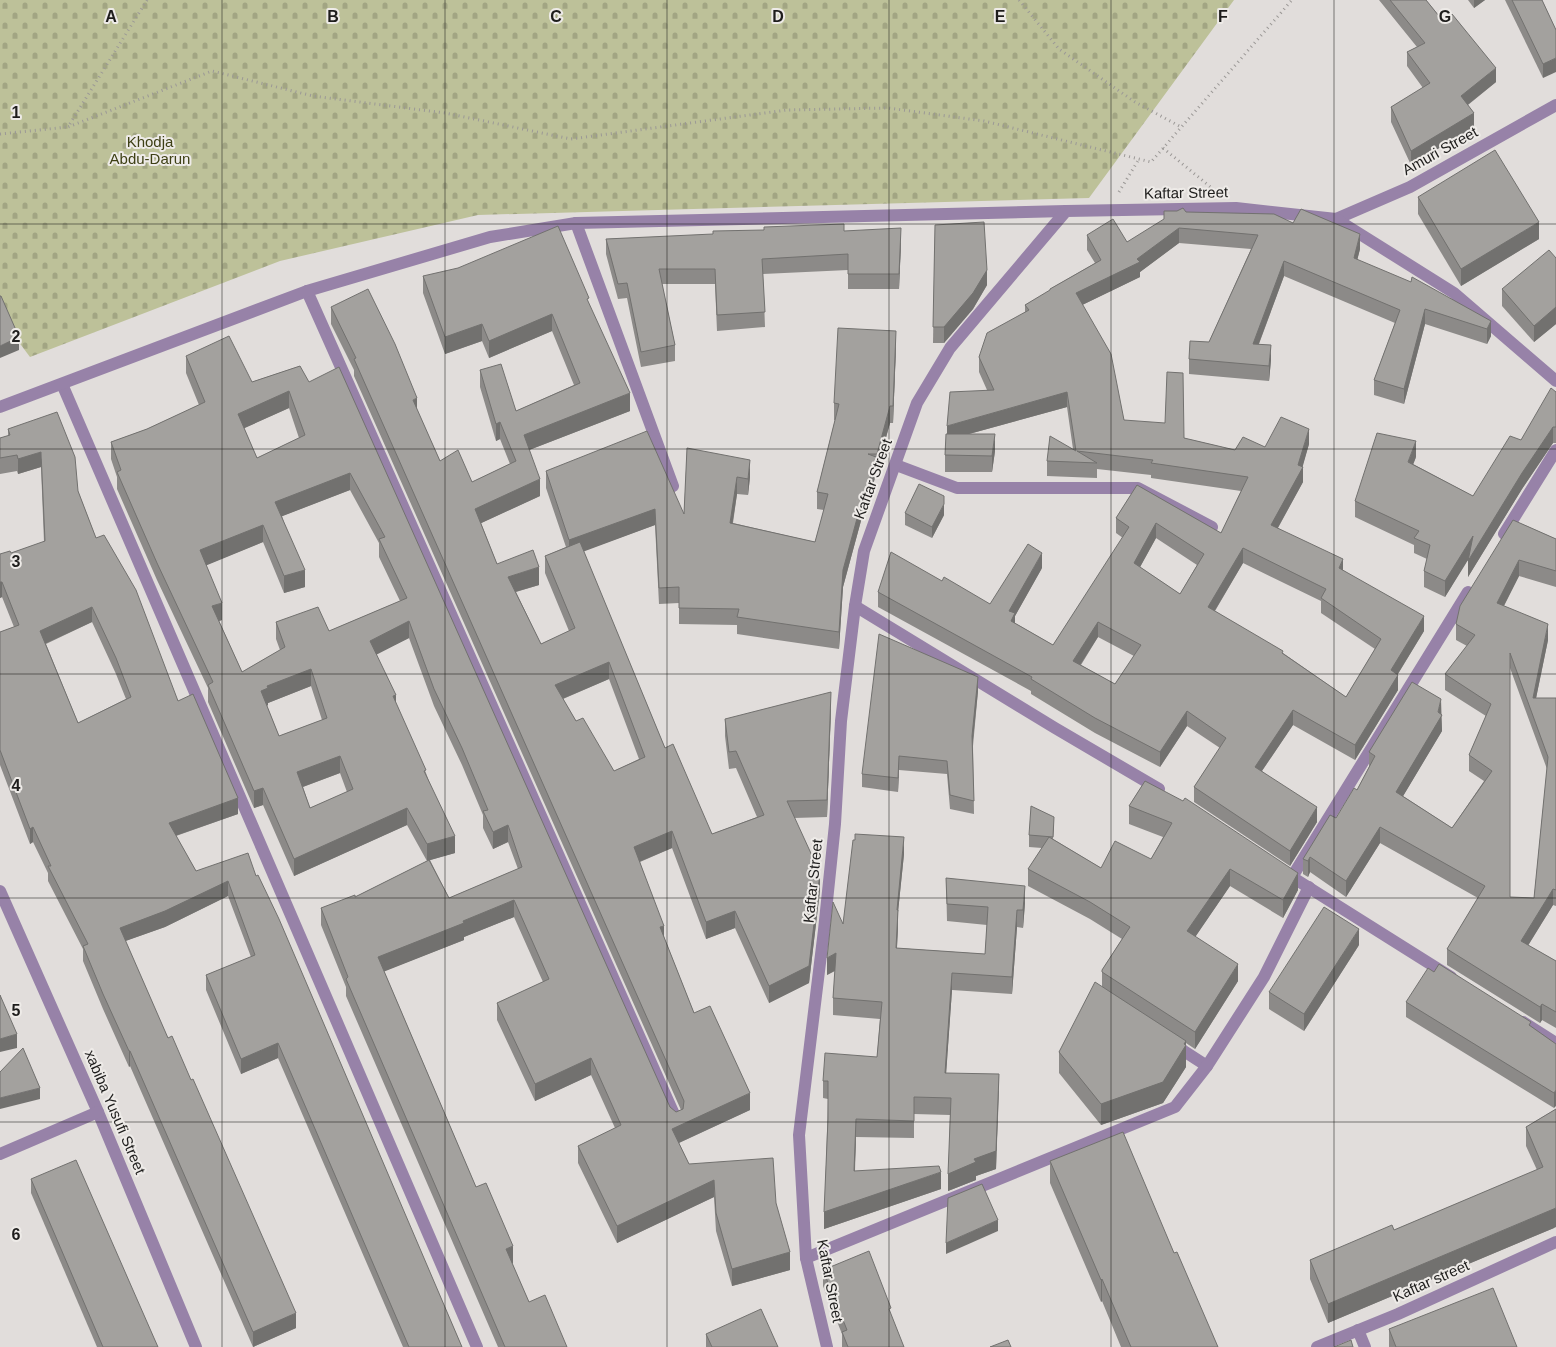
<svg xmlns="http://www.w3.org/2000/svg" width="1556" height="1347" font-family="Arial,sans-serif">
	<defs>
		<pattern id="cemetery-stones" width="16" height="16" patternUnits="userSpaceOnUse" patternTransform="scale(1.25)"><rect width="16" height="16" fill="#bdc199"/><path d="M2 7V4a2 2 0 0 1 4 0v3zM10 15v-3a2 2 0 0 1 4 0v3z" fill="#a2a583"/></pattern>
	</defs>
	<rect width="100%" height="100%" fill="#e1dddb"/>
	<polygon fill="url(#cemetery-stones)" points="0,0 1234,0 1089,198 478,215 280,261 30,357 0,317"/>
	<g fill="none" stroke-linecap="round" stroke-linejoin="round">
		<g stroke="#9b9896" stroke-width="3" stroke-dasharray="1 4" stroke-linecap="butt">
			<polyline points="147,0 68,127 212,71 313,96 445,113 571,139 787,110 888,108 984,121 1151,162 1292,0"/>
			<polyline points="1019,0 1059,49 1135,102 1181,127"/>
			<polyline points="0,134 68,127"/>
			<polyline points="1163,148 1213,189"/>
			<polyline points="1119,192 1139,159"/>
		</g>
		<g stroke="#9782a8" stroke-width="12">
			<polyline points="1336,219 1410,187 1556,105"/>
			<polyline points="576,223 673,486"/>
			<polyline points="307,291 677,1121"/>
			<polyline points="62,384 477,1347"/>
			<polyline points="0,407 307,291 490,237 576,223 1066,211"/>
			<polyline points="896,465 957,488 1138,488 1212,527"/>
			<polyline points="1504,534 1556,450"/>
			<polyline points="855,606 1055,728 1159,789"/>
			<polyline points="1284,872 1451,977"/>
			<polyline points="1292,877 1468,592"/>
			<polyline points="0,891 98,1112 196,1347"/>
			<polyline points="1523,1022 1556,1043"/>
			<polyline points="1173,1044 1207,1066"/>
			<polyline points="0,1154 98,1112"/>
			<polyline points="806,1258 1175,1107 1207,1066 1264,977 1309,887"/>
			<polyline points="1358,1330 1365,1347"/>
			<polyline points="827,1347 806,1258 799,1135 824,930 835,824 841,721 855,606 864,551 917,403 950,348 1066,211 1236,208 1336,219 1454,293 1556,381"/>
			<polyline points="1317,1347 1398,1314 1556,1242"/>
		</g>
	</g>
	<g fill="#8c8a88" fill-rule="evenodd">
		<polygon points="1379,0 1426,0 1443,21 1496,82 1468,105 1474,127 1411,165 1391,122 1391,107 1423,88 1407,66 1407,52 1417,47"/>
		<polygon points="1468,0 1485,0 1474,8"/>
		<polygon points="1505,0 1542,0 1556,30 1543,78"/>
		<polygon points="1418,197 1539,239 1461,286 1418,214"/>
		<path d="M1186,212L1293,223L1360,249L1357,260L1491,321V336L1487,344L1425,324L1404,404L1374,395V380L1395,323L1284,276L1259,344L1271,360L1269,381L1189,374V359L1209,342L1251,249L1179,243L1140,272V277L1082,305L1124,420L1184,438L1235,450L1309,444L1302,467L1303,482L1278,528L1343,570L1424,631L1398,674V690L1355,760L1293,725L1262,771L1317,822L1290,866L1194,802V787L1220,748L1187,726L1160,767L1095,733L1031,694V691L878,607V592L942,581L990,604L1042,568L1015,616V623L1053,645L1123,538L1116,533V518L1137,485L1221,533L1241,491L1151,478V475L1097,469V478L1047,476V461L1073,449L1067,407L969,434L995,451L992,472H945V455L947,434L987,390L979,372V357L1025,312V305L1050,291V289L1095,263L1087,250V235L1127,242ZM1156,538L1197,565L1180,594L1140,567ZM1243,563L1321,601V613L1375,649L1346,697L1283,653L1215,611ZM1098,637L1134,656L1115,684L1081,665Z"/>
		<polygon points="935,225 987,285 973,309 944,343 933,343"/>
		<polygon points="844,231 901,243 899,289 848,289 848,270 763,274 765,327 717,331 715,284 662,284 675,345 675,361 641,367 627,298 618,299 606,254 606,239"/>
		<polygon points="1556,258 1556,324 1534,342 1502,306 1502,289"/>
		<path d="M423,276L589,304L630,411L529,450L540,496L481,523L497,564L539,585L516,592L541,644L569,631L545,573V556L566,547L546,488V471L684,514L687,448L750,477L748,495L737,494L733,523L815,542L824,510L817,509V492L835,420H834V403L896,347L893,423H890L877,470H876V474L867,506H865L843,587L839,649L737,634V625L679,624V603L659,604L655,525L583,551L665,748L712,834L757,817L736,768L729,769L725,736V719L831,709L827,817L794,818L820,890L809,983L769,1003L735,928L706,939L672,848L640,862L664,937L694,1013L750,1110L679,1143L689,1164L776,1203L790,1270L732,1286L716,1231L714,1197L617,1243L578,1163V1146L615,1128L591,1075L535,1101L497,1020V1003L543,982L514,917L464,937V940L384,971L476,1187L513,1263L512,1264L529,1302L567,1347H498L346,996V987L321,925V908L355,897L427,861L407,825L294,876L263,805L254,808L208,702V688L157,580L117,489V477L111,459V442L147,429L199,405L186,373V356L252,382L300,366L670,1107L676,1112L681,1110L354,376V370L331,324V307L417,410L440,461L472,482L510,464L500,439L496,441L480,387V370L516,411L574,385L552,331L489,358L482,341L445,354L423,293ZM289,408L299,438L257,458L244,428ZM350,490L379,543V557L400,601L329,631L276,622V639L280,650L242,672L219,621L222,620L206,565L263,542L284,593L305,587L282,516ZM409,638L434,706L462,765L483,815V828L493,849L508,842L518,869L449,898L430,860L455,853L426,773L396,704L376,654ZM609,679L639,759L614,771L576,721L563,699ZM311,686L322,720L279,736L267,706L268,705V703ZM340,773L347,792L310,808L303,787Z"/>
		<polygon points="1556,392 1556,443 1553,443 1522,489 1468,577 1468,559 1445,597 1424,587 1424,571 1427,559 1414,553 1414,545 1355,517 1355,501 1416,457 1413,464 1473,496 1521,440"/>
		<path d="M8,429L78,491L96,538L178,701L238,814L176,836L196,871L256,876L462,1347H403L278,1058L241,1074L206,990V975L251,957L228,896L165,927L125,941L296,1328L253,1347L130,1066L129,1067L103,1009L83,961V949L48,881V873L33,842L30,844L0,765V632L14,627L2,597L0,598V554L11,553L44,542L41,467L18,474L17,471L0,474V438L8,436ZM92,622L116,674L126,699L78,723L46,644Z"/>
		<polygon points="905,513 944,515 932,538 905,525"/>
		<path d="M1513,520L1556,539V587L1519,576L1504,606L1548,640L1536,698H1556V906L1553,905L1528,945L1556,961V1028L1542,1020L1540,1023L1447,965V949L1478,898L1380,843L1346,897L1310,872L1308,877L1303,874V859L1336,818L1357,790L1369,767V752L1441,714L1442,731L1403,796L1452,828L1484,781L1469,771V755L1486,716L1445,690V674L1467,646L1456,640V624ZM1510,668L1547,769L1534,898L1510,897Z"/>
		<polygon points="978,691 973,746 974,814 950,809 947,774 899,770 898,792 862,787 862,774"/>
		<polygon points="1145,781 1298,890 1283,918 1230,886 1195,937 1238,981 1195,1049 1186,1043 1186,1067 1163,1103 1101,1125 1059,1073 1059,1052 1102,987 1102,970 1122,939 1090,919 1028,886 1028,869 1042,848 1029,847 1029,835 1054,828 1053,839 1101,868 1151,859 1163,837 1129,824 1129,806"/>
		<polygon points="855,840 904,854 898,912 898,927 897,948 985,954 987,925 947,921 946,878 1025,903 1023,928 1017,927 1012,994 952,990 946,1073 999,1091 996,1169 976,1176 976,1180 948,1191 950,1115 914,1114 914,1138 856,1137 855,1171 941,1189 824,1229 828,1099 823,1098 823,1081 877,1057 880,1019 833,1015 833,998 835,971 827,975 843,924"/>
		<polygon points="1359,945 1304,1031 1269,1009 1269,992"/>
		<polygon points="1434,972 1531,1026 1556,1044 1554,1108 1406,1017 1406,1002"/>
		<polygon points="1556,1109 1554,1228 1328,1323 1310,1279 1310,1260 1394,1230 1537,1170 1526,1146 1526,1127"/>
		<polygon points="1050,1161 1174,1253 1218,1347 1121,1347 1102,1301 1101,1302 1050,1183"/>
		<polygon points="31,1179 158,1347 97,1347 31,1193"/>
		<polygon points="823,1270 904,1347 842,1347 842,1334 823,1286"/>
		<polygon points="1389,1329 1517,1347 1389,1347"/>
		<polygon points="706,1334 778,1347 706,1347"/>
	</g>
	<g fill="#72716f">
		<polygon points="1474,0 1485,0 1474,8"/>
		<polygon points="1556,58 1556,72 1543,78 1543,64"/>
		<polygon points="1496,68 1496,82 1461,110 1461,96"/>
		<polygon points="1474,113 1474,127 1411,165 1411,151"/>
		<polygon points="1539,222 1539,239 1461,286 1461,269"/>
		<polygon points="901,228 901,243 899,289 899,274"/>
		<polygon points="1179,228 1179,243 1140,272 1140,277 1076,308 1076,293 1137,259"/>
		<polygon points="1360,234 1360,249 1354,273 1354,258"/>
		<polygon points="1284,261 1284,276 1253,359 1253,344"/>
		<polygon points="987,270 987,285 973,309 944,343 944,327"/>
		<polygon points="1556,307 1556,324 1534,342 1534,326"/>
		<polygon points="1425,309 1425,324 1404,404 1404,389"/>
		<polygon points="552,314 552,331 489,358 489,341"/>
		<polygon points="1491,321 1491,336 1487,344 1487,329"/>
		<polygon points="482,324 482,341 445,354 445,337"/>
		<polygon points="896,331 896,347 893,423 893,406"/>
		<polygon points="19,337 19,350 0,358 0,346"/>
		<polygon points="1271,345 1271,360 1269,381 1269,366"/>
		<polygon points="289,391 289,408 238,431 238,414"/>
		<polygon points="1067,392 1067,407 947,440 947,426"/>
		<polygon points="630,393 630,411 524,452 524,435"/>
		<polygon points="417,398 417,415 413,400"/>
		<polygon points="890,406 890,423 877,470 877,454"/>
		<polygon points="500,422 500,439 496,441 496,424"/>
		<polygon points="1553,427 1553,443 1522,489 1468,577 1468,561 1522,473"/>
		<polygon points="1309,429 1309,444 1302,469 1303,467 1303,482 1271,540 1271,525 1298,465"/>
		<polygon points="995,434 995,451 992,472 992,456"/>
		<polygon points="1416,441 1416,457 1408,478 1408,462"/>
		<polygon points="41,452 41,467 18,474 18,459"/>
		<polygon points="876,457 876,474 867,506 867,489"/>
		<polygon points="750,460 750,477 748,495 748,479"/>
		<polygon points="350,473 350,490 275,519 275,502"/>
		<polygon points="737,477 737,494 730,539 730,523"/>
		<polygon points="540,479 540,496 475,526 475,509"/>
		<polygon points="865,489 865,506 843,587 839,649 839,632 843,570"/>
		<polygon points="944,504 944,515 932,538 932,527"/>
		<polygon points="655,509 655,525 569,557 569,540"/>
		<polygon points="1156,523 1156,538 1134,578 1134,563"/>
		<polygon points="263,525 263,542 200,568 200,550"/>
		<polygon points="1473,536 1473,552 1445,597 1445,581"/>
		<polygon points="1243,548 1243,563 1208,622 1208,607"/>
		<polygon points="1042,553 1042,568 1015,616 1015,628 1011,636 1009,611"/>
		<polygon points="1343,559 1343,574 1339,568"/>
		<polygon points="1519,560 1519,576 1497,619 1497,603"/>
		<polygon points="539,567 539,585 508,594 508,577"/>
		<polygon points="305,570 305,587 284,593 284,576"/>
		<polygon points="0,582 2,582 2,597 0,598"/>
		<polygon points="222,603 222,620 212,623 212,606"/>
		<polygon points="92,607 92,622 40,646 40,631"/>
		<polygon points="1424,616 1424,631 1391,685 1391,670"/>
		<polygon points="409,621 409,638 370,658 370,641"/>
		<polygon points="1098,622 1098,637 1073,676 1073,661"/>
		<polygon points="1548,624 1548,640 1533,713 1533,698"/>
		<polygon points="609,662 609,679 555,702 555,685"/>
		<polygon points="311,669 311,686 268,703 268,705 261,708 261,691 267,686"/>
		<polygon points="1398,675 1398,690 1355,760 1355,745"/>
		<polygon points="978,677 978,691 972,749 972,736"/>
		<polygon points="831,692 831,709 827,817 827,800"/>
		<polygon points="396,695 396,712 393,696"/>
		<polygon points="1441,699 1442,731 1396,808 1396,792 1438,712"/>
		<polygon points="1293,710 1293,725 1255,781 1255,767"/>
		<polygon points="1187,711 1187,726 1160,767 1160,752"/>
		<polygon points="340,756 340,773 297,789 297,772"/>
		<polygon points="899,756 899,770 898,792 898,778"/>
		<polygon points="263,788 263,805 254,808 254,791"/>
		<polygon points="238,798 238,814 169,838 169,823"/>
		<polygon points="1317,807 1317,822 1290,866 1290,851"/>
		<polygon points="407,808 407,825 294,876 294,859"/>
		<polygon points="508,825 508,842 493,849 493,832"/>
		<polygon points="33,827 33,842 30,844 30,829"/>
		<polygon points="1380,827 1380,843 1346,897 1346,881"/>
		<polygon points="672,831 672,848 634,864 634,847"/>
		<polygon points="455,836 455,853 427,861 427,844"/>
		<polygon points="904,837 904,854 898,912 898,927 896,965 897,910"/>
		<polygon points="1310,857 1310,872 1308,877 1308,861"/>
		<polygon points="1230,869 1230,886 1187,949 1187,931"/>
		<polygon points="820,873 820,890 809,983 769,1003 769,986"/>
		<polygon points="1298,873 1298,890 1283,918 1283,900"/>
		<polygon points="228,881 228,896 165,927 120,943 120,928"/>
		<polygon points="1025,886 1025,903 1023,928 1023,910"/>
		<polygon points="1553,889 1553,905 1521,957 1521,941"/>
		<polygon points="514,900 514,917 464,937 464,940 378,974 378,957 463,921"/>
		<polygon points="1017,910 1017,927 1012,994 1012,977"/>
		<polygon points="735,911 735,928 706,939 706,922"/>
		<polygon points="664,926 664,943 660,927"/>
		<polygon points="1359,929 1359,945 1304,1031 1304,1014"/>
		<polygon points="836,953 836,970 827,975 827,958"/>
		<polygon points="1238,964 1238,981 1195,1049 1195,1032"/>
		<polygon points="952,973 952,990 945,1090 945,1073"/>
		<polygon points="1542,1004 1542,1020 1540,1023 1540,1007"/>
		<polygon points="17,1034 17,1048 0,1052 0,1039"/>
		<polygon points="1186,1041 1186,1067 1163,1103 1101,1125 1101,1104 1184,1044"/>
		<polygon points="278,1043 278,1058 241,1074 241,1059"/>
		<polygon points="129,1051 130,1051 130,1066 129,1067"/>
		<polygon points="591,1058 591,1075 535,1101 535,1084"/>
		<polygon points="999,1074 996,1169 976,1176 976,1180 948,1191 948,1174 974,1159"/>
		<polygon points="40,1088 40,1099 0,1109 0,1098"/>
		<polygon points="1556,1090 1556,1106 1554,1108 1554,1093"/>
		<polygon points="750,1093 750,1110 672,1146 672,1129"/>
		<polygon points="856,1119 856,1137 854,1188 854,1171"/>
		<polygon points="941,1172 941,1189 824,1229 824,1212"/>
		<polygon points="714,1180 714,1197 617,1243 617,1226"/>
		<polygon points="1556,1208 1556,1227 1554,1228 1328,1323 1328,1304"/>
		<polygon points="998,1220 998,1231 946,1254 946,1243"/>
		<polygon points="513,1246 513,1263 506,1266 506,1249"/>
		<polygon points="790,1252 790,1270 732,1286 732,1269"/>
		<polygon points="1102,1279 1102,1301 1101,1302 1101,1280"/>
		<polygon points="296,1313 296,1328 253,1347 253,1332"/>
	</g>
	<g fill="#a3a19e" stroke="#72716f" fill-rule="evenodd">
		<polygon points="1390,0 1426,0 1443,21 1452,14 1496,68 1461,96 1474,113 1411,151 1391,107 1430,83 1407,52 1425,43"/>
		<polygon points="1512,0 1542,0 1556,30 1556,58 1543,64"/>
		<polygon points="1495,150 1539,222 1461,269 1418,197"/>
		<path d="M1183,208L1186,212L1274,214L1293,223L1301,209L1360,234L1354,258L1411,282L1412,277L1491,321L1487,329L1425,309L1404,389L1374,380L1400,310L1284,261L1253,344L1271,345L1269,366L1189,359L1190,341L1209,342L1258,235L1179,228L1137,259L1140,262L1076,293L1111,354L1124,420L1165,423L1167,372L1183,373L1184,438L1235,450L1243,437L1265,447L1281,417L1309,429L1298,465L1303,467L1271,525L1343,559L1339,568L1424,616L1391,670L1398,675L1355,745L1293,710L1255,767L1317,807L1290,851L1194,787L1226,738L1187,711L1160,752L1095,718L1031,679L1032,677L878,592L891,552L942,581L944,577L990,604L1028,544L1042,553L1009,611L1015,613L1011,621L1053,645L1129,527L1116,518L1137,485L1221,533L1248,477L1151,463L1153,460L1077,451L1097,463L1047,461L1050,436L1076,451L1067,392L947,426L950,392L994,390L979,357L987,333L1029,310L1025,305L1050,290V289L1101,260L1087,235L1113,219L1127,242L1164,219V211H1177ZM1156,523L1204,554L1180,594L1134,563ZM1243,548L1326,589L1321,598L1381,639L1346,697L1282,653L1283,651L1208,607ZM1098,622L1141,645L1115,684L1073,661Z"/>
		<polygon points="984,222 987,270 973,293 944,327 933,327 935,225"/>
		<polygon points="844,224 844,231 901,228 899,274 848,274 848,254 762,259 765,312 717,315 715,269 659,269 675,345 641,352 627,283 618,284 606,239 713,234 713,231 764,230 764,227"/>
		<path d="M558,226L589,298L587,299L630,393L524,435L540,479L475,509L497,564L533,550L539,567L508,577L541,644L575,628L545,556L580,542L665,748L673,744L712,834L764,815L736,751L729,752L725,719L831,692L827,800L787,801L820,873L809,966L769,986L735,911L706,922L672,831L634,847L664,926L660,927L694,1013L710,1006L750,1093L672,1129L689,1164L773,1158L776,1203L790,1252L732,1269L716,1213L714,1180L617,1226L578,1146L621,1125L591,1058L535,1084L497,1003L549,979L514,900L463,921L464,923L378,957L476,1187L486,1183L513,1246L506,1249L529,1302L545,1295L567,1347H505L346,979L348,977L321,908L355,895V897L429,860L449,898L522,867L508,825L493,832L483,811L488,810L462,748L434,689L409,621L370,641L396,695L393,696L426,770L424,771L455,836L427,844L407,808L294,859L263,788L254,791L208,685L213,682L157,563L117,472L121,470L111,442L147,429L205,402L186,356L229,336L252,382L300,366L309,382L339,367L670,1107L676,1112L683,1109L684,1101L354,359L356,358L331,307L368,289L395,344L417,398L413,400L440,461L458,450L472,482L516,461L500,422L496,424L480,370L501,364L516,411L580,383L552,314L489,341L482,324L445,337L423,276L458,268ZM289,391L305,435L257,458L238,414ZM350,473L385,537L379,539L407,598L329,631L318,607L276,622L285,647L242,672L212,606L222,603L200,550L263,525L284,576L305,570L275,502ZM609,662L645,757L614,771L583,718L576,721L555,685ZM311,669L327,718L279,736L261,691L268,688L267,686ZM340,756L353,789L310,808L297,772Z"/>
		<polygon points="1549,250 1556,258 1556,307 1534,326 1502,289"/>
		<polygon points="0,296 1,296 19,337 0,346"/>
		<polygon points="838,328 896,331 893,406 890,406 877,454 868,454 876,457 867,489 865,489 843,570 839,632 737,617 739,609 679,608 679,587 659,588 655,509 569,540 546,471 647,431 684,514 687,448 750,460 748,479 737,477 730,523 815,542 828,494 817,492 839,404 834,403"/>
		<polygon points="1551,388 1556,392 1556,427 1553,427 1522,473 1468,561 1473,536 1445,581 1424,571 1430,545 1414,538 1419,531 1355,501 1377,433 1416,441 1408,462 1473,496 1510,436 1521,440"/>
		<path d="M57,412L75,457L78,491L96,538L104,535L136,590L178,701L193,694L238,798L169,823L196,871L248,853L256,876L258,875L279,919L462,1347H409L278,1043L241,1059L206,975L255,955L228,881L165,911L120,928L168,1038L172,1036L191,1080L193,1079L296,1313L253,1332L130,1051H129L103,994L83,946L88,944L48,866H51L33,827L30,829L0,750V632L19,625L2,582H0V554L10,551L11,553L45,541L41,452L18,459L17,455L0,458V438L10,435L8,429ZM92,607L116,658L131,697L78,723L40,631Z"/>
		<polygon points="946,434 995,434 992,456 945,455"/>
		<polygon points="919,484 944,496 944,504 932,527 905,513"/>
		<path d="M1513,520L1556,539V571L1519,560L1497,603L1548,624L1533,698H1556V890L1553,889L1521,941L1556,961V1012L1542,1004L1540,1007L1447,949L1485,886L1380,827L1346,881L1310,857L1308,861L1303,859L1330,815L1336,818L1354,788L1357,790L1375,756L1369,752L1412,682L1441,699L1438,712L1442,715L1396,792L1452,828L1492,771L1469,755L1491,704L1445,674L1475,635L1456,624L1460,606ZM1510,653L1548,757L1534,898L1510,897Z"/>
		<polygon points="879,634 978,677 972,736 974,801 950,795 947,761 899,756 898,778 862,774"/>
		<polygon points="1145,781 1183,801 1185,798 1298,873 1283,900 1230,869 1187,931 1238,964 1195,1032 1102,972 1102,970 1130,927 1090,902 1028,869 1049,837 1101,868 1115,841 1151,859 1172,823 1129,806"/>
		<polygon points="1031,806 1054,817 1053,837 1029,835"/>
		<polygon points="855,834 904,837 897,910 898,910 896,948 985,954 988,907 947,904 946,878 1025,886 1023,910 1017,910 1012,977 952,973 945,1073 999,1074 996,1151 974,1159 976,1162 948,1174 951,1098 914,1097 914,1121 856,1119 854,1171 939,1166 941,1172 824,1212 828,1119 828,1081 823,1081 825,1053 877,1057 882,1002 833,998 836,953 827,958 833,902 843,924 853,840 855,840"/>
		<polygon points="1324,907 1359,929 1304,1014 1269,992"/>
		<polygon points="1439,964 1531,1022 1529,1025 1556,1044 1556,1090 1554,1093 1406,1002 1428,968 1434,972"/>
		<polygon points="1095,982 1186,1041 1184,1044 1186,1045 1163,1082 1101,1104 1059,1052"/>
		<polygon points="0,995 17,1034 0,1039"/>
		<polygon points="23,1048 40,1088 0,1098 0,1072"/>
		<polygon points="1556,1109 1556,1208 1328,1304 1310,1260 1392,1225 1394,1230 1543,1167 1526,1127"/>
		<polygon points="1123,1132 1174,1253 1177,1252 1218,1347 1131,1347 1102,1279 1101,1280 1050,1161"/>
		<polygon points="76,1160 154,1338 158,1347 103,1347 31,1179"/>
		<polygon points="982,1184 998,1220 946,1243 948,1198"/>
		<polygon points="869,1251 891,1308 889,1309 904,1347 848,1347 842,1332 847,1330 823,1270"/>
		<polygon points="1493,1288 1517,1347 1396,1347 1389,1329"/>
		<polygon points="761,1309 778,1347 712,1347 706,1334"/>
		<polygon points="1008,1340 1011,1347 990,1347"/>
		<polygon points="1351,1340 1353,1347 1334,1347"/>
	</g>
	<path fill="none" stroke="#1e1d1c" stroke-width="1" stroke-opacity="0.55" d="M222,0V1347M445,0V1347M667,0V1347M889,0V1347M1111,0V1347M1334,0V1347M0,224H1556M0,449H1556M0,674H1556M0,898H1556M0,1122H1556"/>
	<g text-anchor="middle" stroke-width="4" stroke-linejoin="round" paint-order="stroke">
		<g font-size="15" fill="#3e4015" stroke="#eeebe8">
			<text x="150" y="147">Khodja<tspan x="150" dy="17">Abdu-Darun</tspan></text>
		</g>
		<g font-size="15" fill="#1e1d1c" stroke="#eeebe8">
			<text transform="translate(1440 151) rotate(-29)" y="5">Amuri Street</text>
			<text transform="translate(1186 193) rotate(-1)" y="5">Kaftar Street</text>
			<text transform="translate(873 479) rotate(-70)" y="5">Kaftar Street</text>
			<text transform="translate(813 881) rotate(-84)" y="5">Kaftar Street</text>
			<text transform="translate(115 1112) rotate(67)" y="5">xabiba Yusufi Street</text>
			<text transform="translate(830 1281) rotate(79)" y="5">Kaftar Street</text>
			<text transform="translate(1431 1281) rotate(-24)" y="5">Kaftar street</text>
		</g>
	</g>
	<g font-size="16" text-anchor="middle" font-weight="bold" fill="#1e1d1c" stroke="#eeebe8" stroke-width="4" stroke-linejoin="round" paint-order="stroke">
		<text x="111" y="22">A</text>
		<text x="333" y="22">B</text>
		<text x="556" y="22">C</text>
		<text x="778" y="22">D</text>
		<text x="1000" y="22">E</text>
		<text x="1223" y="22">F</text>
		<text x="1445" y="22">G</text>
		<text x="16" y="118">1</text>
		<text x="16" y="342">2</text>
		<text x="16" y="567">3</text>
		<text x="16" y="791">4</text>
		<text x="16" y="1016">5</text>
		<text x="16" y="1240">6</text>
	</g>
</svg>
